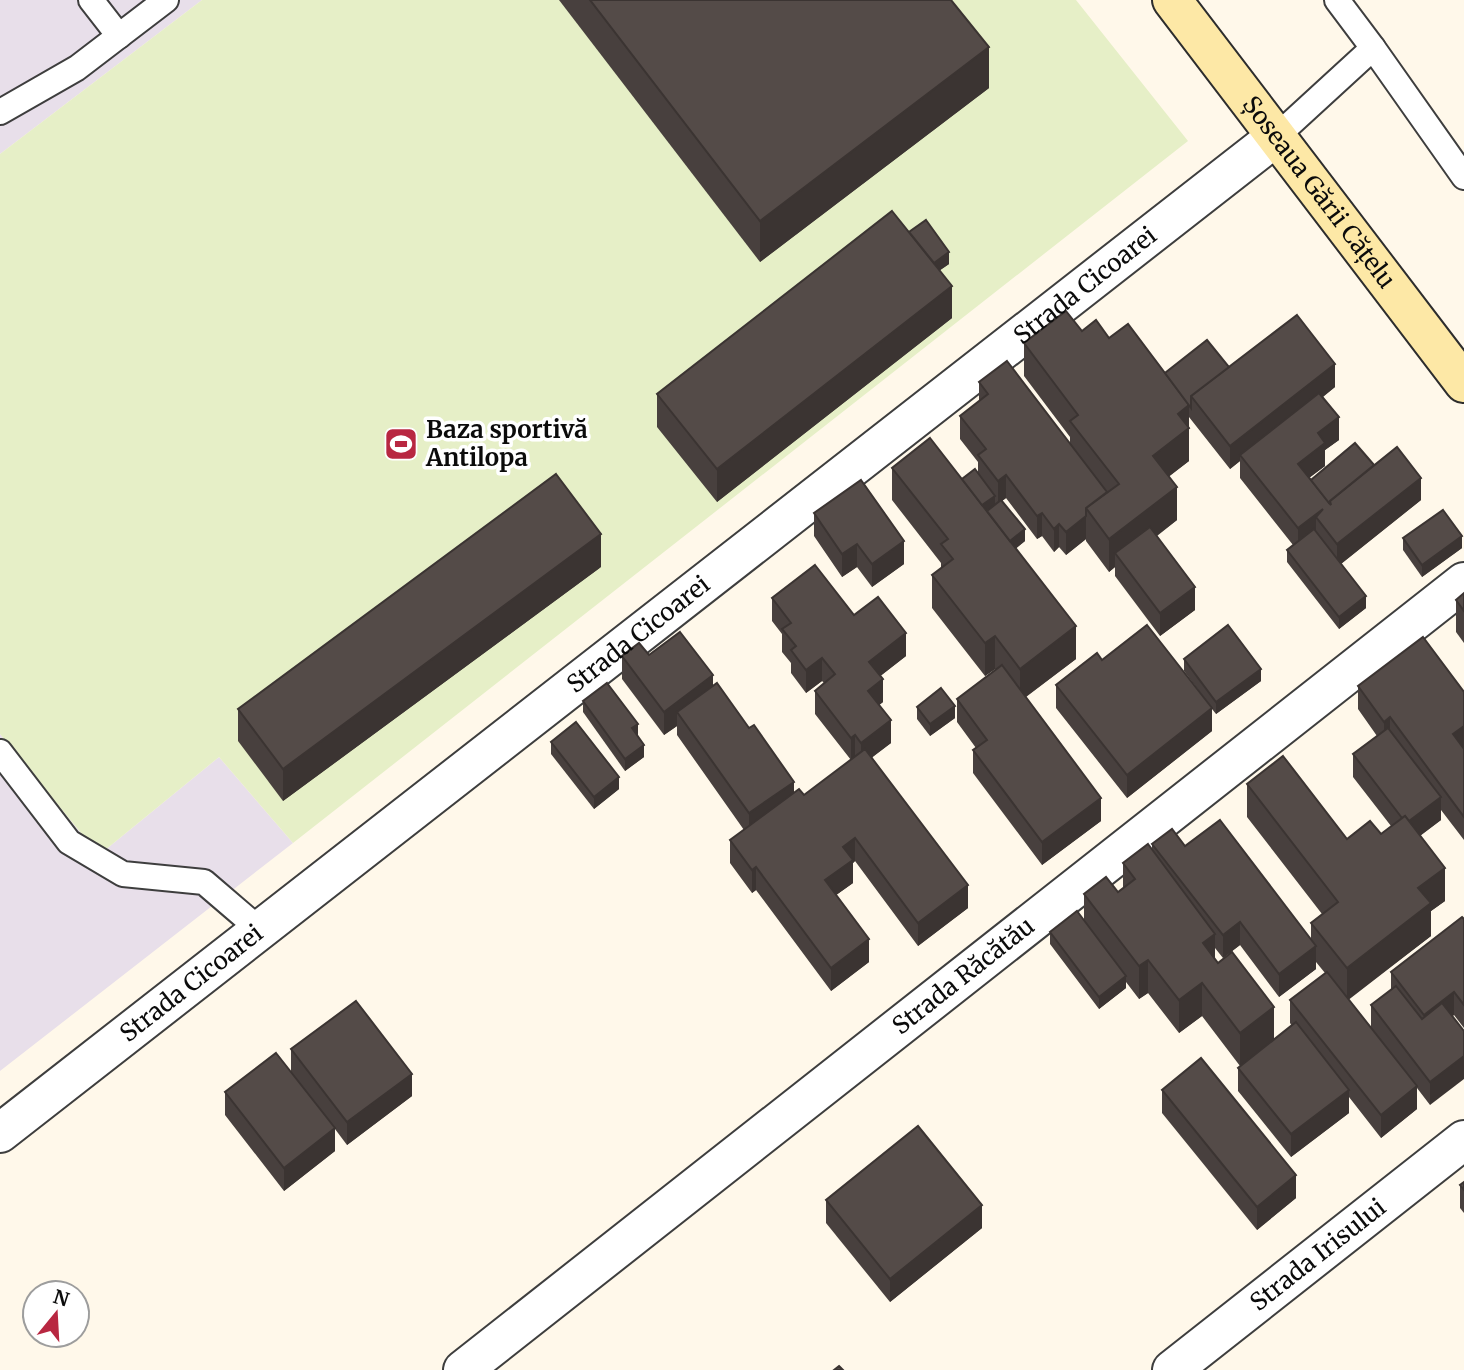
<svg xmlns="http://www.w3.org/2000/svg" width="1464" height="1370" font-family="Merriweather,serif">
	<rect width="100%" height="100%" fill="#fff8ea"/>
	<g fill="#e8dfea">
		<polygon points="0,0 202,0 0,154"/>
		<polygon points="0,734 99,855 219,757 293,843 0,1071"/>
	</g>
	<polygon fill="#e6efc7" points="202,0 1076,0 1188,141 293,843 219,757 99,855 0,734 0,154"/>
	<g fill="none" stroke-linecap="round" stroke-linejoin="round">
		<defs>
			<g id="service">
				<polyline points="91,0 119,36"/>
				<polyline points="1373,48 1464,177"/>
				<polyline points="0,112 77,68 166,0"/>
				<polyline points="1277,136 1373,48 1337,0"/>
				<polyline points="0,752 69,842 123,874 204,882 260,930"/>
			</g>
			<g id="minor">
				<path id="s1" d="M0,1133L1277,136"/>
				<path id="s2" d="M463,1370L1464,582"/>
				<path id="s3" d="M1172,1370L1464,1140"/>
			</g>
			<g id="secondary">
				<path id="s4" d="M1172,0L1464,383"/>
			</g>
		</defs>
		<use href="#service" stroke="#3e3e3e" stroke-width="28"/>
		<use href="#minor" stroke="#3e3e3e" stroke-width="42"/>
		<use href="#secondary" stroke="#2d2d2d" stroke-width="42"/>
		<use href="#service" stroke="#fff" stroke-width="24"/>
		<use href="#minor" stroke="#fff" stroke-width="38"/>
		<use href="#secondary" stroke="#fde8a6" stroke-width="38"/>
	</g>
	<g fill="#48403e" fill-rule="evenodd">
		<polygon points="559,0 951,0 989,88 760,262"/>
		<polygon points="909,232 949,264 940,270 952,318 717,502 657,427 657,394"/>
		<polygon points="1082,331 1109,338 1165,373 1229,367 1335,387 1323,397 1339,440 1325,450 1325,466 1309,478 1311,480 1374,465 1421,500 1341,564 1366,608 1339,629 1287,562 1287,550 1293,545 1240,478 1240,461 1230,469 1189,417 1189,461 1169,476 1177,520 1157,536 1195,610 1160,636 1115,576 1115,567 1109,572 1086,541 1086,539 1066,555 1059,547 1054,552 1042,536 1037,539 1006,498 1002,501 1025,541 1016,548 1076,659 1026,697 1101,821 1042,865 973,773 973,750 976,748 957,722 957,699 995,670 995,669 985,676 932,608 932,575 941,568 941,563 892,500 892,468 962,479 978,473 978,462 960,439 960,416 979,402 979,382 1070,444 1070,437 1024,376 1024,343"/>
		<polygon points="814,513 904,564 872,587 857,567 842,577 814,536"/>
		<polygon points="1403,538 1462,548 1422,577 1403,550"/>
		<polygon points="601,567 283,801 238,741 238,709"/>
		<polygon points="1464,593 1464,643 1456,632 1456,600"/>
		<polygon points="772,598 854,615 906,656 880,676 883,702 879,705 891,743 872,757 968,908 918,946 855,861 853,863 853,883 836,895 869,962 831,991 756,890 752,893 730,863 730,840 744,830 677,735 677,726 664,735 622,679 622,656 649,655 713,686 794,793 804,795 851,760 815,714 815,691 824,683 822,681 806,693 791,673 791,663 782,652 782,634 772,621"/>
		<polygon points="1184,659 1261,681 1216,714 1212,709 1212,731 1127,798 1056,708 1056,685 1208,703 1184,671"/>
		<path d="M1358,686L1464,692V840L1441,810V820L1420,836L1445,901L1431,911V936L1348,999L1371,1028V1005L1391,990V972L1464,919V1028L1454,1015L1452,1016L1430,1105L1417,1088V1109L1381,1138L1349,1097V1113L1291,1157L1238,1091V1068L1240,1066L1202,1016L1179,1033L1148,993L1139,999L1126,982V988L1099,1009L1050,944V932L1084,921V894L1118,892L1123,888V863L1152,850V844L1185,846L1311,940V923L1322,914L1247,817V784L1347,839L1381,834L1391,826L1353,777V754L1377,736L1358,709ZM1240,945L1279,997L1316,969V962L1325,973L1290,1000V1023L1292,1026L1274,1040L1215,959V948L1223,958Z"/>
		<polygon points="583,701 638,736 644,757 625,771 583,712"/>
		<polygon points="917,707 955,718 930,736 917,719"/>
		<polygon points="551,742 619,789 594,809 551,754"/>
		<polygon points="291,1049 412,1096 347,1145 335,1129 335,1151 284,1191 225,1115 225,1092 291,1072"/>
		<polygon points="1162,1090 1296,1198 1257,1230 1162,1113"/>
		<polygon points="1464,1182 1464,1213 1460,1208 1460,1185"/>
		<polygon points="826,1200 982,1228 890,1302 826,1223"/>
	</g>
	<g fill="#3b3432">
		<polygon points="989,47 989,88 760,262 760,221"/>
		<polygon points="949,252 949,264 923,282 923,270"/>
		<polygon points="952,286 952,318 717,502 717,469"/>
		<polygon points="1335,364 1335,387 1243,459 1240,455 1240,461 1230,469 1230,446"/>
		<polygon points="1189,405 1189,461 1153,489 1153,456 1178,414"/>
		<polygon points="1339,417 1339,440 1325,450 1325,466 1298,486 1298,464 1318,433"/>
		<polygon points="1006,475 1006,498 998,504 998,481"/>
		<polygon points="1421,478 1421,500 1337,567 1337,544"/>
		<polygon points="1177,487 1177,520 1122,562 1115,553 1115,567 1109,572 1109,539"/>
		<polygon points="995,496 995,508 983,517 977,509"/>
		<polygon points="1323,509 1316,517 1316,538 1298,551 1298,528"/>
		<polygon points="1042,513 1042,536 1037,539 1037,516"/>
		<polygon points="1086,516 1086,539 1066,555 1066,532"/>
		<polygon points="1059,524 1059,547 1054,552 1054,529"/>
		<polygon points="1025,529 1025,541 1006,557 1006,545"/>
		<polygon points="601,534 601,567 283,801 283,769"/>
		<polygon points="1462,536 1462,548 1422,577 1422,565"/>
		<polygon points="904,541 904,564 872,587 872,564"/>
		<polygon points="857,544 857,567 842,577 842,554"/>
		<polygon points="1195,587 1195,610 1160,636 1160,613"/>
		<polygon points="1366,596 1366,608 1339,629 1339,617"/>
		<polygon points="1076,626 1076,659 1020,701 1020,669"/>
		<polygon points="906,633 906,656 869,685 869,662"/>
		<polygon points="995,636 995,669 985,676 985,643"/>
		<polygon points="822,658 822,681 806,693 806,670"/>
		<polygon points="1261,669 1261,681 1216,714 1216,702"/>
		<polygon points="713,675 713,698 677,712 677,726 664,735 664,712"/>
		<polygon points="883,679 883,702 868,714 868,691"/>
		<polygon points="955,706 955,718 930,736 930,724"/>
		<polygon points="1212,708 1212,731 1127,798 1127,775"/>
		<polygon points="1390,717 1390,740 1384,745 1384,722"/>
		<polygon points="891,720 891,743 861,766 861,743"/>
		<polygon points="638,724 638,736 632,728"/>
		<polygon points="1464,726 1464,749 1453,734"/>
		<polygon points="855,735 855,758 851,761 851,738"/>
		<polygon points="644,745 644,757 625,771 625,759"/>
		<polygon points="619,777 619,789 594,809 594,797"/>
		<polygon points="794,782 794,805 749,836 749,813"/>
		<polygon points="1441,797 1441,820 1406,846 1406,823"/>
		<polygon points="1101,798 1101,821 1042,865 1042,842"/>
		<polygon points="855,838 855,861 853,863 853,883 825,903 825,880 843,847"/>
		<polygon points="756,867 756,890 752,893 752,870"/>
		<polygon points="1445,868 1445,901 1431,911 1431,936 1347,1001 1347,968 1418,888"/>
		<polygon points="968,885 968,908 918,946 918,923"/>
		<polygon points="1240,922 1240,945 1223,958 1223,935"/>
		<polygon points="1215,934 1215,967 1203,943"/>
		<polygon points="869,939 869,962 831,991 831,968"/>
		<polygon points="1316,946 1316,969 1279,997 1279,974"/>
		<polygon points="1148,960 1148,993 1139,999 1139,966"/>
		<polygon points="1126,976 1126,988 1099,1009 1099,997"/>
		<polygon points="1202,983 1202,1016 1179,1033 1179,1000"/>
		<polygon points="1454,992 1454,1015 1424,1038 1424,1015"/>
		<polygon points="1274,1007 1274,1040 1240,1066 1240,1033"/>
		<polygon points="1464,1056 1464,1079 1430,1105 1430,1082"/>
		<polygon points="412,1074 412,1096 347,1145 347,1122"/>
		<polygon points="1417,1086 1417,1109 1381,1138 1381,1115"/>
		<polygon points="1349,1090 1349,1113 1291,1157 1291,1134"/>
		<polygon points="335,1128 335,1151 284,1191 284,1168"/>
		<polygon points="1296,1175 1296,1198 1257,1230 1257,1207"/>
		<polygon points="982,1205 982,1228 890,1302 890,1279"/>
	</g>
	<g fill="#544b48" stroke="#3b3432" stroke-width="2">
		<polygon points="590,0 951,0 989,47 760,221"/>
		<polygon points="892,211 952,286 717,469 657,394"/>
		<polygon points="926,220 949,252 934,263 909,232"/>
		<polygon points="1066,311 1082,331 1096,320 1109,338 1128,324 1189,405 1178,414 1189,428 1153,456 1177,487 1109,539 1086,508 1119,484 1070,421 1078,415 1024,343"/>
		<polygon points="1297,315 1335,364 1230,446 1191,396"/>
		<polygon points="1207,340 1229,367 1191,396 1191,408 1165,373"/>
		<polygon points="1007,361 1107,492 1086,508 1086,516 1066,532 1059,524 1054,529 1042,513 1037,516 1006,475 998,481 978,455 986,449 960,416 988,394 979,382"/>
		<polygon points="1319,393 1339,417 1318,433 1325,443 1298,464 1331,505 1330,501 1397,447 1421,478 1337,544 1316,517 1323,509 1298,528 1240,455"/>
		<polygon points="930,438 1076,626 1020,669 995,636 985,643 932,575 953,559 941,544 948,539 892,468"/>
		<polygon points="1355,443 1374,465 1330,501 1329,503 1311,480"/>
		<polygon points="975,469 995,496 982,505 962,479"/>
		<polygon points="556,474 601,534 283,769 238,709"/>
		<polygon points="861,480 904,541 872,564 857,544 842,554 814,513"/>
		<polygon points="1001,500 1025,529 1010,541 987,511"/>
		<polygon points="1443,510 1462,536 1422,565 1403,538"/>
		<polygon points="1150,527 1195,587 1160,613 1115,553"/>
		<polygon points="1314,529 1366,596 1339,617 1287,550"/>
		<polygon points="815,565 854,615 878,597 906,633 869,662 883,679 868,691 891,720 861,743 855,735 851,738 815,691 835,674 822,658 806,670 791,650 796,646 782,629 791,623 772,598"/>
		<polygon points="1464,593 1464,611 1456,600"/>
		<polygon points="1147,625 1212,708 1127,775 1056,685 1097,653 1102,660"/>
		<polygon points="1228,625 1261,669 1216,702 1184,659"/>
		<polygon points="680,632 713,675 664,712 622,656 639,643 649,655"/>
		<polygon points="1423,637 1464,692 1464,726 1453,734 1464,749 1464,817 1390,717 1384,722 1358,686"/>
		<polygon points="1002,665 1101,798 1042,842 973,750 987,740 957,699"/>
		<polygon points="607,683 638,724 632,728 644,745 625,759 583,701"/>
		<polygon points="717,683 749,728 754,725 794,782 749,813 677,712"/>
		<polygon points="941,688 955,706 930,724 917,707"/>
		<polygon points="576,722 619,777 594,797 551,742"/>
		<polygon points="1388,728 1441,797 1409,821 1405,816 1402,818 1353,754"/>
		<polygon points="865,749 968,885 918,923 855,838 843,847 853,860 825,880 869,939 831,968 756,867 752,870 730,840 799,789 804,795"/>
		<polygon points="1283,756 1347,839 1370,821 1381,834 1405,816 1445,868 1418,888 1431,903 1347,968 1311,923 1338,902 1247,784"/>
		<polygon points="1220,820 1316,946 1279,974 1240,922 1223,935 1152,844 1172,829 1185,846"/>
		<polygon points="1148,844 1215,934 1203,943 1218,963 1232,952 1274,1007 1240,1033 1202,983 1179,1000 1148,960 1139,966 1084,894 1106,877 1118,892 1135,879 1123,863"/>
		<polygon points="1077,911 1126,976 1099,997 1050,932"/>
		<polygon points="1462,917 1464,919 1464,1005 1454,992 1424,1015 1391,972"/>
		<polygon points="1327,972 1417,1086 1381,1115 1290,1000"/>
		<polygon points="1396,986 1422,1019 1442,1003 1464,1031 1464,1056 1430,1082 1371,1005"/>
		<polygon points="356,1001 412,1074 347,1122 291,1049"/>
		<polygon points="1296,1022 1349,1090 1291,1134 1238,1068"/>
		<polygon points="276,1053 335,1128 284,1168 225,1092"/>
		<polygon points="1201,1058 1296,1175 1257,1207 1162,1090"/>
		<polygon points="918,1126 982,1205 890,1279 826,1200"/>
		<polygon points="1464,1182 1464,1190 1460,1185"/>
		<polygon points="839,1366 843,1370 834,1370"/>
	</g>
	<defs>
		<symbol id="stadium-square" viewBox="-11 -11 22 22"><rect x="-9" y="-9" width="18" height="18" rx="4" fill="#b82741" stroke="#fff"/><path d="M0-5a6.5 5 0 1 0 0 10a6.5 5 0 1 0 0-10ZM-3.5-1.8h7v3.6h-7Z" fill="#fff"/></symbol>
	</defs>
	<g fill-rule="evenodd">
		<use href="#stadium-square" x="382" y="425" width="38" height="38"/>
	</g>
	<g text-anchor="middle" stroke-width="7" stroke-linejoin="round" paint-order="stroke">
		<g font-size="24" fill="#0b0b0b" stroke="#fff">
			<text dy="8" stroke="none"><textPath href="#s4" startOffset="242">Șoseaua Gării Cățelu</textPath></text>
			<text dy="8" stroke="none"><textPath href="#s1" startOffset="1377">Strada Cicoarei</textPath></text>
			<text dy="8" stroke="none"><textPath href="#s1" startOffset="810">Strada Cicoarei</textPath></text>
			<text dy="8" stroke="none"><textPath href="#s2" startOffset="637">Strada Răcătău</textPath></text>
			<text dy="8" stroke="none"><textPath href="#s1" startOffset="243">Strada Cicoarei</textPath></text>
			<text dy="8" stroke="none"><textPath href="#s3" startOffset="186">Strada Irisului</textPath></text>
		</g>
		<g font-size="24" font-weight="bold" fill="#0b0b0b" stroke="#fff" text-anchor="start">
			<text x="426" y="438">Baza sportivă<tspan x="426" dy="28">Antilopa</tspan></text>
		</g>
	</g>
	<g transform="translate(56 1314) rotate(18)"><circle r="33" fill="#ffffff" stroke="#9d9d9d" stroke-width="2"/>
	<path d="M0-5L12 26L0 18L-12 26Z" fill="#b82741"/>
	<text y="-10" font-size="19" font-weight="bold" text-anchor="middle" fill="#0b0b0b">N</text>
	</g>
</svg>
